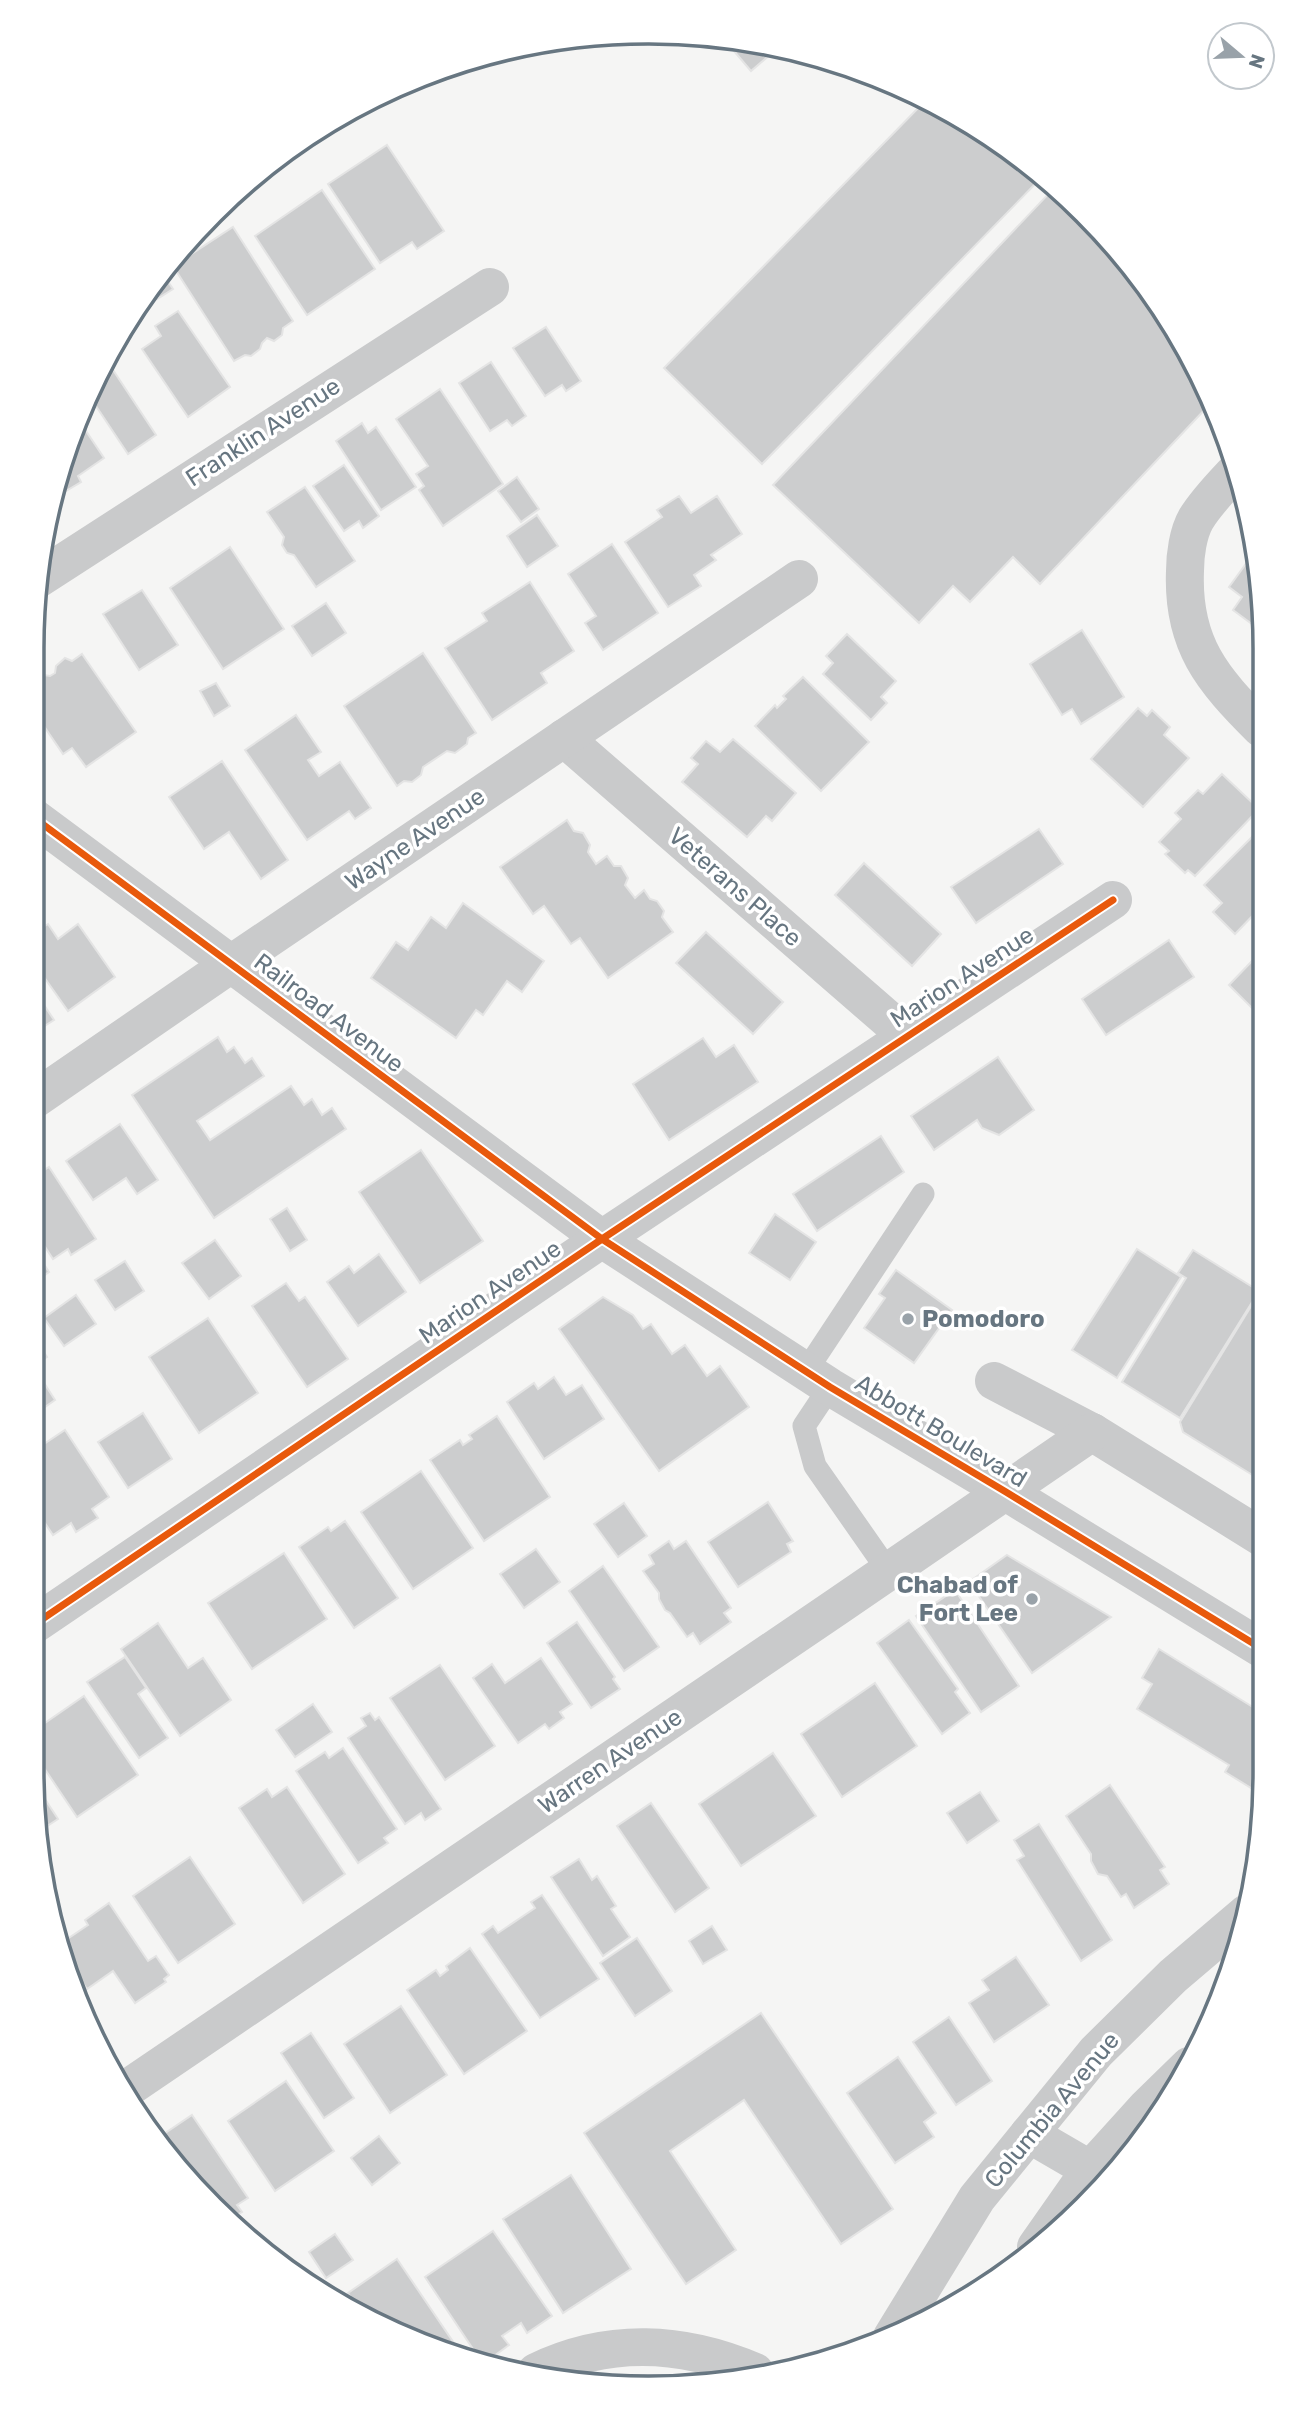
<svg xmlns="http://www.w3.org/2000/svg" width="1297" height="2420" font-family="Rubik,sans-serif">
	<rect width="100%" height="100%" fill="#f5f5f4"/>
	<g fill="#cccdce" stroke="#e4e4e4" stroke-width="2">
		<polygon points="722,37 729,37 778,48 751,71"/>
		<polygon points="926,100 957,114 1041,178 762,464 664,368"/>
		<polygon points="387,145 444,231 417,249 412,242 380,263 328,184"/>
		<polygon points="1054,188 1084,212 1162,306 1210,404 1040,584 1013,557 970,602 953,586 919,623 773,485"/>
		<polygon points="322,190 375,269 307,315 255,236"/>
		<polygon points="233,227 293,321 283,328 282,335 274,341 267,338 262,343 260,349 251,356 245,355 234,361 173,266"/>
		<polygon points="162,273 173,289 157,299 151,289"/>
		<polygon points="178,311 230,387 188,417 142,349 161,336 155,326"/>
		<polygon points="546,327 581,381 566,391 562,385 545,396 513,348"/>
		<polygon points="491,362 526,416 512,426 507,420 490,431 459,383"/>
		<polygon points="113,370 156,435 128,454 90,397 98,380"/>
		<polygon points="440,389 503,484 443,526 419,490 424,486 416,474 428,466 396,419"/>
		<polygon points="80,422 104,458 78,476 81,482 66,491 57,478"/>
		<polygon points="362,423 368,433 376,427 416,487 381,510 336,441"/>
		<polygon points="344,465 379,516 363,528 359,521 344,531 313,486"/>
		<polygon points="517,477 539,509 521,522 498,491"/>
		<polygon points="305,487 355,561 316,587 294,555 287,553 282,545 284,537 267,512"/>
		<polygon points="679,496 691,513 717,496 742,534 711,555 716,560 694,575 701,586 668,607 625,542 662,517 657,510"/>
		<polygon points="537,515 558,546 527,567 507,536"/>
		<polygon points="612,544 658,613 603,650 585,623 596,616 568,574"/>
		<polygon points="230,547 284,629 223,669 170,588"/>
		<polygon points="1256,550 1260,568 1260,630 1233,610 1242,597 1229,587"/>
		<polygon points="530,582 574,651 541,673 547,683 492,720 445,648 487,621 482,613"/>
		<polygon points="142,590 178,645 139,670 103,614"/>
		<polygon points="326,603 346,633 312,656 292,626"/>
		<polygon points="1082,630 1124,697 1081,724 1072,709 1062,715 1030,664"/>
		<polygon points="847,634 896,681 881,697 887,703 871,720 823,674 833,663 826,656"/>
		<polygon points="423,653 476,733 468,738 467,744 455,753 447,751 423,767 421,775 412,782 404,781 397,786 344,706"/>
		<polygon points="82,654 136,732 86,767 72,748 63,754 33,710 33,688 35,681 44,675 50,676 55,673 56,666 65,658 72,661"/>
		<polygon points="803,677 869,742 821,791 755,726 775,705 777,708 786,699 783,696"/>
		<polygon points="216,683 230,706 214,716 200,691"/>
		<polygon points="1138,708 1147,716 1152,710 1170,727 1164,735 1189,758 1143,807 1091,759"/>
		<polygon points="296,715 321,752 308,760 319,776 340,762 371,808 355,819 349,811 307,840 245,750"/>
		<polygon points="733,739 796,793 772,821 766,816 747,837 682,782 698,764 691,758 706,741 720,752"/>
		<polygon points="222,761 288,860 261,879 229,832 204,849 169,797"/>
		<polygon points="1222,774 1259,809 1195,876 1188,870 1185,873 1165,854 1169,851 1159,842 1181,819 1175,813 1198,790 1203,794"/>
		<polygon points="567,820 574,831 583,833 590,845 588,852 596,864 607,856 614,866 621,866 628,878 625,885 635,898 644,890 650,899 657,901 664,911 662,917 673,932 608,978 580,938 571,944 544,906 533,914 500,867"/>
		<polygon points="1261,828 1261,907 1235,934 1213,912 1222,903 1204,885"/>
		<polygon points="1039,829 1063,864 976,923 951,887"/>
		<polygon points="864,863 941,934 912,966 835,895"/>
		<polygon points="463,903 544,961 522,992 507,981 483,1015 476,1010 456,1038 371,978 396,942 408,950 431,917 446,928"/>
		<polygon points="48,924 58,939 78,924 115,977 68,1011 32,960 32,934"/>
		<polygon points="706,932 783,1002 753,1034 676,963"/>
		<polygon points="1169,940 1194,977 1106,1035 1082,999"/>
		<polygon points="1254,959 1262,966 1262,1003 1254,1010 1229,985"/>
		<polygon points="32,987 54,1020 32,1034"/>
		<polygon points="218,1037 227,1052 234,1047 245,1063 252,1058 264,1076 197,1121 210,1140 291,1086 304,1105 312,1099 322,1115 332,1108 346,1129 214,1218 132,1095"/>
		<polygon points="703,1038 716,1057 734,1045 758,1082 669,1140 633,1084"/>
		<polygon points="998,1057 1034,1110 999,1135 982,1128 977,1120 934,1150 911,1116"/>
		<polygon points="120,1124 158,1180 137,1194 126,1178 93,1200 66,1161"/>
		<polygon points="881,1136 904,1172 817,1231 793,1194"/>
		<polygon points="421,1150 483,1241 420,1283 359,1192"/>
		<polygon points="49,1167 96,1239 71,1255 68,1249 53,1259 32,1227 32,1178"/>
		<polygon points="287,1208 307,1240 290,1251 270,1219"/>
		<polygon points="775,1214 816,1242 790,1280 749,1253"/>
		<polygon points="215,1240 241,1276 209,1299 182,1263"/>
		<polygon points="32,1246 49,1272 32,1284"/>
		<polygon points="1137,1249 1181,1277 1117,1378 1072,1350"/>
		<polygon points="1193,1250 1259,1291 1180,1418 1122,1382 1186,1278 1178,1273"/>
		<polygon points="379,1254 406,1292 358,1326 327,1282 349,1266 354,1273"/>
		<polygon points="125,1261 144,1291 115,1310 95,1280"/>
		<polygon points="896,1270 952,1310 914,1363 864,1328 885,1298 879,1294"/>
		<polygon points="286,1283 299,1301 305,1297 348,1359 307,1387 252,1306"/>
		<polygon points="1261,1290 1263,1291 1263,1462 1254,1476 1183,1432 1180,1422"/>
		<polygon points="76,1295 96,1324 64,1346 44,1318"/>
		<polygon points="603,1297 633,1315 643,1329 651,1324 672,1354 685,1345 707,1376 720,1366 749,1407 659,1471 559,1329"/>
		<polygon points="208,1318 258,1393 199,1433 149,1357"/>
		<polygon points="32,1334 47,1357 32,1367"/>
		<polygon points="35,1369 55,1400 32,1416 32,1371"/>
		<polygon points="554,1377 566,1395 582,1385 604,1419 544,1459 507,1402 534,1383 538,1389"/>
		<polygon points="143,1413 172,1459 128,1488 98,1442"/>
		<polygon points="497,1416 550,1497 484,1541 430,1460 460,1440 463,1445 472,1439 469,1435"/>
		<polygon points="65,1430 109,1497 92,1509 98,1518 76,1532 71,1523 53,1535 32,1504 32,1452"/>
		<polygon points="421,1471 473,1548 413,1589 361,1512"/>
		<polygon points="768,1502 793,1541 787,1544 791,1552 738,1587 708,1542"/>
		<polygon points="624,1503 647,1536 618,1557 594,1524"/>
		<polygon points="345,1521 398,1598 354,1628 299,1547 328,1527 331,1531"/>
		<polygon points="669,1541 674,1549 686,1541 731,1608 724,1613 731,1622 700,1644 693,1633 687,1637 670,1613 665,1610 659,1599 659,1593 643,1571 654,1564 649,1555"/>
		<polygon points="536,1549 560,1582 524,1608 500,1574"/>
		<polygon points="284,1553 327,1619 252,1669 208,1603"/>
		<polygon points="1007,1555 1111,1617 1032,1673 969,1582"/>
		<polygon points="603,1566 659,1647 624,1671 569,1591"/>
		<polygon points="955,1590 1019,1686 981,1712 916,1616"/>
		<polygon points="909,1620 958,1689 955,1692 970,1713 942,1734 877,1643"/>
		<polygon points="577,1622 615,1677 613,1679 620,1689 591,1708 547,1643"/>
		<polygon points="158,1623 188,1668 203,1658 231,1700 180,1736 121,1649"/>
		<polygon points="1159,1649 1264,1714 1264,1796 1225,1772 1229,1765 1137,1709 1152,1684 1142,1678"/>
		<polygon points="125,1657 146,1688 138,1694 168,1738 139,1758 87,1682"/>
		<polygon points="541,1658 572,1704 560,1712 564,1718 549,1729 545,1724 518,1743 473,1678 492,1664 505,1683"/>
		<polygon points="440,1665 495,1746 445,1780 390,1698"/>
		<polygon points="875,1683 917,1746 842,1797 801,1734"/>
		<polygon points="84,1696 138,1775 77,1817 32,1750 32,1732"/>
		<polygon points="313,1704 332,1732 295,1757 276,1730"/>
		<polygon points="370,1713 375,1720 379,1717 441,1809 425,1820 421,1813 405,1824 348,1738 366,1726 361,1718"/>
		<polygon points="343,1748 397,1829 384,1838 388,1843 358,1863 296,1771 325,1752 329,1758"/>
		<polygon points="773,1753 816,1816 741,1866 699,1804"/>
		<polygon points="33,1781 58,1819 41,1830"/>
		<polygon points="1110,1785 1165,1867 1160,1870 1169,1884 1134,1908 1126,1894 1121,1897 1107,1876 1098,1874 1091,1861 1091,1854 1066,1816"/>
		<polygon points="287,1787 345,1874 303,1903 239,1808 267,1789 272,1797"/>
		<polygon points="980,1792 999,1821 967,1843 947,1813"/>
		<polygon points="651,1803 709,1888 675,1912 617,1826"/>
		<polygon points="1039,1824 1112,1940 1081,1961 1017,1860 1024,1856 1014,1840"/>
		<polygon points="190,1857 235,1924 178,1963 133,1896"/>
		<polygon points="579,1859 592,1880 597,1876 616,1906 611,1909 630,1937 603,1956 551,1877"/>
		<polygon points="542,1895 599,1979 540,2018 482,1934 493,1926 498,1933 535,1908 531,1902"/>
		<polygon points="109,1903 148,1961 156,1956 169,1975 164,1979 166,1982 135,2003 113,1971 87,1989 61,1951 60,1944 88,1925 85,1920"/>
		<polygon points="712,1926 727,1950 703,1964 689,1941"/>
		<polygon points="637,1938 672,1991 635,2016 600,1963"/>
		<polygon points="470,1948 527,2031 464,2074 407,1990 436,1970 440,1976 448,1970 446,1966"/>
		<polygon points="1016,1957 1049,2005 994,2042 969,2003 989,1990 982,1980"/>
		<polygon points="401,2006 447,2075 390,2113 344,2044"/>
		<polygon points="761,2013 893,2209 841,2244 744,2100 670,2151 736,2250 686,2284 584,2133"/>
		<polygon points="949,2017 992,2081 956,2105 913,2042"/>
		<polygon points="311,2033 354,2098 324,2118 281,2053"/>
		<polygon points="898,2057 936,2113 924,2122 934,2137 895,2163 847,2093"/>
		<polygon points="286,2081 334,2151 275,2191 228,2121"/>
		<polygon points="192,2115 248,2198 237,2205 242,2212 234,2217 159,2147 155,2140"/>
		<polygon points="379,2136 400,2163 372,2185 351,2158"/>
		<polygon points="571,2175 631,2269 563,2313 503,2219"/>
		<polygon points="493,2231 552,2316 527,2333 521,2323 502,2336 509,2345 483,2364 425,2277"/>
		<polygon points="335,2234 353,2260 326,2278 309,2252"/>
		<polygon points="397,2259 462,2355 358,2308 348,2293"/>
	</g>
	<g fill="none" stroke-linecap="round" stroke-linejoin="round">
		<g stroke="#c9cacb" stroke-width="23">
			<polyline points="806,1371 923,1194"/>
			<polyline points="830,1387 804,1426 815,1466 889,1572"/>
		</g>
		<g stroke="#c9cacb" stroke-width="38">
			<path d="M1237,470C1223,485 1207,501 1196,519C1188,533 1185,555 1185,571C1182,644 1212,679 1261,728"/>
			<polyline points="38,579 490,287"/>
			<polyline points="564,738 907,1036"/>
			<polyline points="33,817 602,1239 830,1387 1006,1492 1264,1650"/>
			<polyline points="32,1101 231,964 799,579"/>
			<polyline points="994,1381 1092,1432 1263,1538"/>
			<polyline points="32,1626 602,1239 1113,900"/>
			<polyline points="128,2088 838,1606 1092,1432"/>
			<polyline points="1029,2134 1103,2177"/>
			<path d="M536,2372C608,2337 683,2341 755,2372"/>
		</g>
		<g stroke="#c9cacb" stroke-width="38">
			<polyline points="1036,2247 1090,2170 1147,2107 1189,2066"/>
			<polyline points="892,2337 977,2198 1096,2052 1173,1976 1247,1913"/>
		</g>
		<defs>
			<g id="cycleway">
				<polyline points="33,817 602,1239 830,1387 1006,1492 1264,1650"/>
				<polyline points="32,1626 602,1239 1113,900"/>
			</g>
		</defs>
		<use href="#cycleway" stroke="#fff" stroke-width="11"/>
		<use href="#cycleway" stroke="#e8590c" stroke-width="7"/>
	</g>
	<g fill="#99a2a9" stroke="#fff" stroke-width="2.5">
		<circle cx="908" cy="1319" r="7"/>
		<circle cx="1032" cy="1599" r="7"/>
	</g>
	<g text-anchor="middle" stroke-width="7" stroke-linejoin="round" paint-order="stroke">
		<g font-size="24" fill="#677681" stroke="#fff">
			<text transform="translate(263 432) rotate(-33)" y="8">Franklin Avenue</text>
			<text transform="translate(415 839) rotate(-34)" y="8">Wayne Avenue</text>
			<text transform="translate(735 887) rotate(41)" y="8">Veterans Place</text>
			<text transform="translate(962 977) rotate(-33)" y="8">Marion Avenue</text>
			<text transform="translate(329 1013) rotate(37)" y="8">Railroad Avenue</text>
			<text transform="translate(490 1292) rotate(-34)" y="8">Marion Avenue</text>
			<text transform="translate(941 1431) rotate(31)" y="8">Abbott Boulevard</text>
			<text transform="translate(610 1761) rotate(-34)" y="8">Warren Avenue</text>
			<text transform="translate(1052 2110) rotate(-50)" y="8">Columbia Avenue</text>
		</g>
		<g font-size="24" font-weight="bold" fill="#677681" stroke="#fff" text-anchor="start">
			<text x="922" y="1327">Pomodoro</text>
			<text x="1018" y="1593" text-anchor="end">Chabad of<tspan x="1018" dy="28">Fort Lee</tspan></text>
		</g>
	</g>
	<path d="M0 0H1297V2420H0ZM648 44H649A604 604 0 0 1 1253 648V1772A604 604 0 0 1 649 2376H648A604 604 0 0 1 44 1772V648A604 604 0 0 1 648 44Z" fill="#fff" fill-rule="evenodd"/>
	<path fill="none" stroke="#677681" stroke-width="3.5" d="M648 44H649A604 604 0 0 1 1253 648V1772A604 604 0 0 1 649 2376H648A604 604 0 0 1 44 1772V648A604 604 0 0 1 648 44Z"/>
	<g transform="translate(1241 56) rotate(109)"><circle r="33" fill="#ffffff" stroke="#c2c8cd" stroke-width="2"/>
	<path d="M0-5L12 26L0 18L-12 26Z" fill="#99a2a9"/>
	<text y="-10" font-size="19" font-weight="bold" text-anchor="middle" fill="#677681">N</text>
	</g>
</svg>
